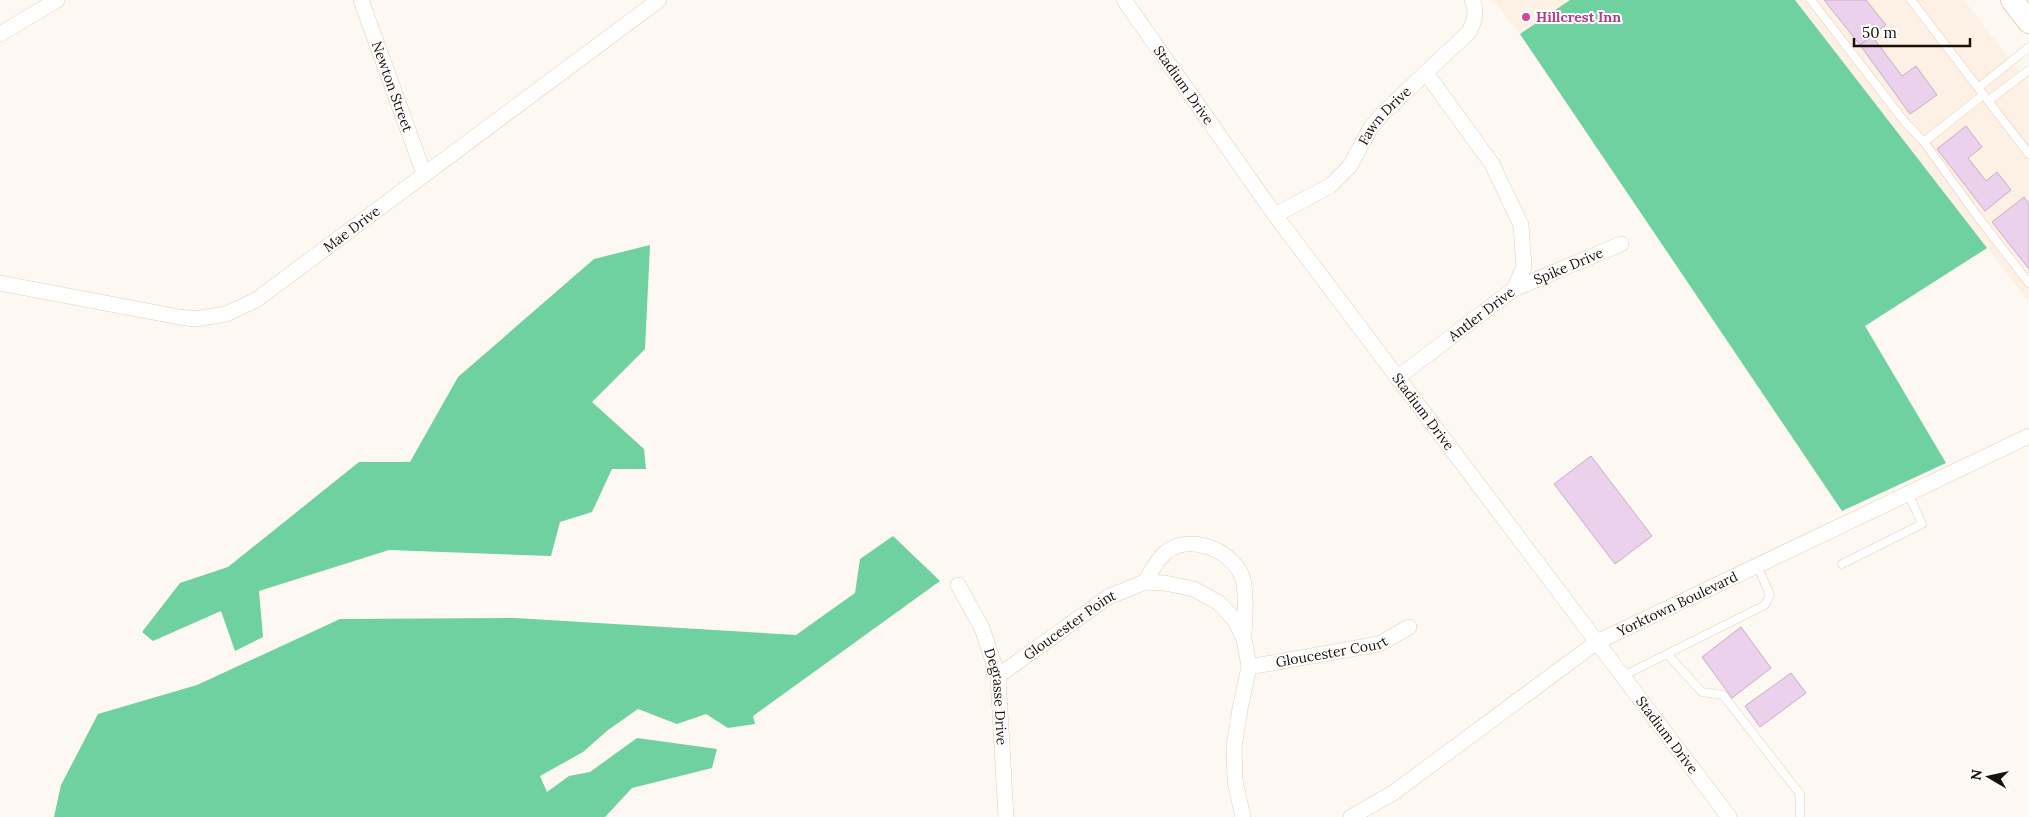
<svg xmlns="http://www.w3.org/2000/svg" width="2029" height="817" font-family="Lora,serif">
	<rect width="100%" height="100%" fill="#fef8f3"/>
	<g fill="#fdf0e4">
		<polygon points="1493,0 1570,0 1520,34"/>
		<polygon points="1795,0 1964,0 2029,84 2029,302"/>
	</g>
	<g fill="#6fd0a0">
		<polygon points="1570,0 1795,0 1987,248 1865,326 1946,463 1842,511 1520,34"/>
		<polygon points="650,245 645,349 592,402 644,449 646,469 612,469 592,512 560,522 551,556 389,550 259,591 263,637 235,651 221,611 153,641 142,632 180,583 228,567 359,462 410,462 458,377 594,259"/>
		<polygon points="893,536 940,581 753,716 755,724 728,728 706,714 677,724 638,709 608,730 583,752 540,776 547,792 569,776 590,772 637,738 717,749 712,768 632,788 605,817 54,817 61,785 98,714 197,685 340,619 515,618 796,635 855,593 860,559"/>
	</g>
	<g fill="#ebd1eb" stroke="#c6adc6">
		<polygon points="1824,0 1866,0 1886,25 1860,45"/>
		<polygon points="1872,36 1902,76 1916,66 1937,95 1910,114 1860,45"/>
		<polygon points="1966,126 1982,147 1968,158 1986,181 1997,172 2011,190 1985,211 1937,149"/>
		<polygon points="2024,197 2029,204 2029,269 1992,222"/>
		<polygon points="1591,456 1652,536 1615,564 1554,484"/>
		<polygon points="1741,627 1771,668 1732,698 1702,657"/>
		<polygon points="1791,673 1806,693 1760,727 1745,706"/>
	</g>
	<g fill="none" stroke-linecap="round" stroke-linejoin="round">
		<defs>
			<g id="lane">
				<polyline points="1811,0 1904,121 1924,142"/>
				<polyline points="1911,0 2029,154"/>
				<polyline points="1978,88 2029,47"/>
				<polyline points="1983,95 1924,142 1978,217 2029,283"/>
				<polyline points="1988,101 2029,70"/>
				<polyline points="1842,564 1922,524 1908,493"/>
				<polyline points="1667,654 1702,692 1723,695 1800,794 1800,817"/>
				<polyline points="1623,676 1765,605 1770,595 1757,565"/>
			</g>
			<g id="street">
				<path id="s1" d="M361,0L424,174"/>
				<path id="s2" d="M1124,0L1275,215L1729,817"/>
				<polyline points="0,34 57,0"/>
				<path id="s3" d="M1275,215L1330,186L1350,166L1370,129L1382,114L1469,32C1474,22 1478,11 1472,0"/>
				<path id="s4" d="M0,283L179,317L195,319L226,314L256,300L659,0"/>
				<path id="s5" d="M1514,289L1621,244"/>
				<path id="s6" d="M1397,378L1514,289L1524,267L1521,225L1492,164L1426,73"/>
				<path d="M1145,582C1151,572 1156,561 1165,553C1188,533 1229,549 1241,574C1247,586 1245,621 1244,635"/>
				<path id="s7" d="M958,585L982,628L998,676L1006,817"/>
				<path id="s8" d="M1249,667L1379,644L1409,627"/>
				<path id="s9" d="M998,676L1108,597L1145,582L1165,583L1194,589L1219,603L1235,620L1244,639L1249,667L1240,709L1234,747L1235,781L1243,817"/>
				<path id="s10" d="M1351,817L1393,793L1597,642L2029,436"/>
			</g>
			<polyline id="primary" points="2012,0 2029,22"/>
		</defs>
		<use href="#lane" stroke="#e6cdb3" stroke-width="9"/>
		<use href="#street" stroke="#e6cdb3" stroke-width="16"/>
		<use href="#primary" stroke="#e6cdb3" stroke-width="24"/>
		<use href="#lane" stroke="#fff" stroke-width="8"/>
		<use href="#street" stroke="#fff" stroke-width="15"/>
		<use href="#primary" stroke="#fff" stroke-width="22"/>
	</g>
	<circle fill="#d1479c" stroke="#fff" stroke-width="2" cx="1526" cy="17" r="5"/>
	<g text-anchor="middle" stroke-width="4" stroke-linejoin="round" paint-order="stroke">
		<g font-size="14" font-weight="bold" fill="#b23c85" stroke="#fff" text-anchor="start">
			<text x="1536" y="22">Hillcrest Inn</text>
		</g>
		<g font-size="14" fill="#191108" stroke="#fff">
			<text dy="5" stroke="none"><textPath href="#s2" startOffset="104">Stadium Drive</textPath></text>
			<text dy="5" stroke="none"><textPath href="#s1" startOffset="92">Newton Street</textPath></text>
			<text dy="5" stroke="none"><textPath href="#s3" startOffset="152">Fawn Drive</textPath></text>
			<text dy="5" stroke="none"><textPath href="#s4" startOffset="382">Mae Drive</textPath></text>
			<text dy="5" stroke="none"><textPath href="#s5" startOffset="59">Spike Drive</textPath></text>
			<text dy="5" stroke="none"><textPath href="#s6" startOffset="106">Antler Drive</textPath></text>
			<text dy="5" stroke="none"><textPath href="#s2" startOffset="509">Stadium Drive</textPath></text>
			<text dy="5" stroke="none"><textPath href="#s10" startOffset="391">Yorktown Boulevard</textPath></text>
			<text dy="5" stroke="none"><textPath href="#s9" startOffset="88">Gloucester Point</textPath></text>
			<text dy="5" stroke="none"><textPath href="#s8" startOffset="84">Gloucester Court</textPath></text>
			<text dy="5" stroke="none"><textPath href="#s7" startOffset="120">Degrasse Drive</textPath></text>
			<text dy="5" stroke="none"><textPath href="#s2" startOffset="914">Stadium Drive</textPath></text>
		</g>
	</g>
	<g transform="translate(1989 777) rotate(279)" stroke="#ffffff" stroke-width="4" paint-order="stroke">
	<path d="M0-4L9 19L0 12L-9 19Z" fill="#191108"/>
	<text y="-8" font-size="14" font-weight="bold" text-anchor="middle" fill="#191108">N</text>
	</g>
	<path d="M1854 38v8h116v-8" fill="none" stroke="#191108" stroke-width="2.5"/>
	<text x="1862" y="38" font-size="15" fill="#191108" stroke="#ffffff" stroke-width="4" paint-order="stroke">50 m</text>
</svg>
